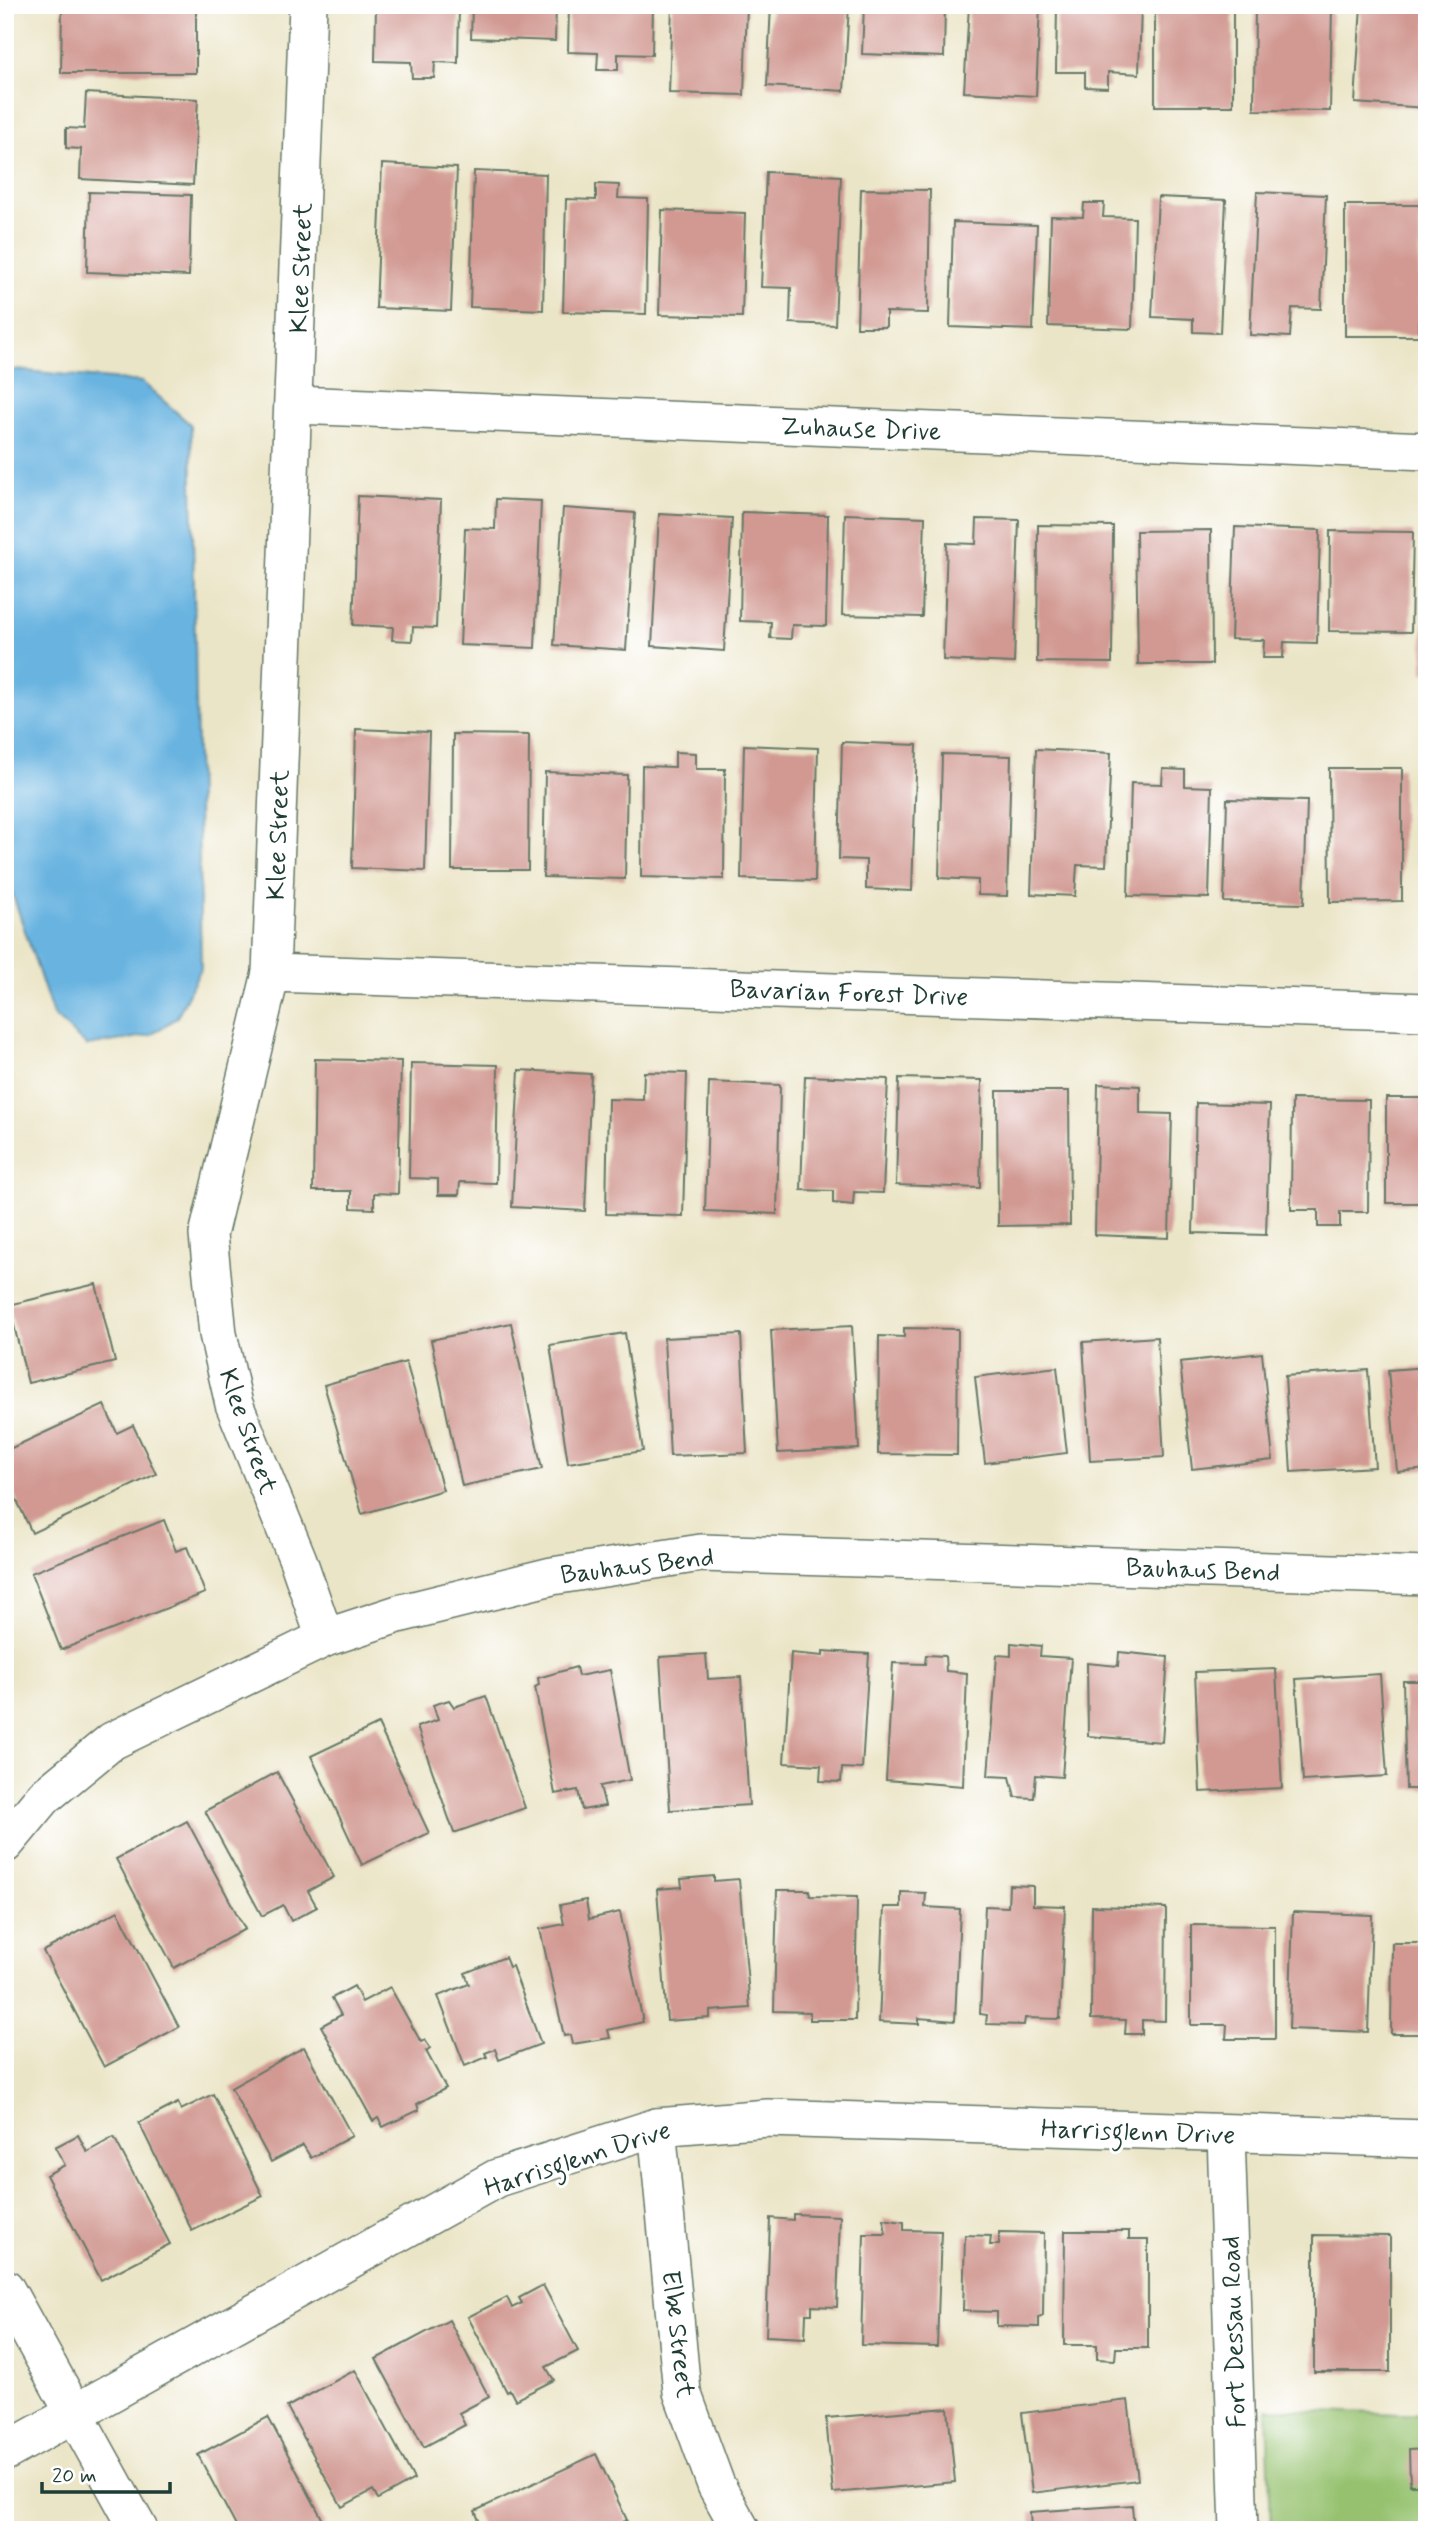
<svg xmlns="http://www.w3.org/2000/svg" width="1432" height="2535" font-family="Mynerve,sans-serif">
	<rect width="100%" height="100%" fill="#fff"/>
	<filter id="ink" filterUnits="userSpaceOnUse"><feTurbulence type="fractalNoise" baseFrequency=".0143" numOctaves="2"/><feDisplacementMap in="SourceGraphic" scale="14" xChannelSelector="R" yChannelSelector="G"/><feConvolveMatrix kernelMatrix="1 2 1 2 8 2 1 2 1" color-interpolation-filters="sRGB"/></filter>
	<filter id="wash" filterUnits="userSpaceOnUse"><feTurbulence type="fractalNoise" baseFrequency=".00686" numOctaves="4" result="noise"/><feDisplacementMap in="SourceGraphic" scale="28" xChannelSelector="R" yChannelSelector="G"/><feGaussianBlur stdDeviation="1.57" result="paint"/><feColorMatrix in="noise" values="0 0 0 0 0 0 0 0 0 0 0 0 0 0 0 0 0 1.4 0 .05"/><feComposite in="paint" operator="in"/></filter>
	<g filter="url(#wash)">
		<rect width="100%" height="100%" fill="#ebe5c7"/>
		<polygon fill="#96c270" stroke="#5a8052" stroke-width="2" points="1267,2409 1427,2415 1427,2530 1271,2530"/>
		<polygon fill="#68b3e0" stroke="#44788a" stroke-width="2" points="5,369 142,382 191,425 201,968 177,1017 151,1035 87,1046 53,1015 5,871"/>
		<g id="blocks">
			<g fill="#d19992">
				<polygon points="62,5 196,5 196,73 61,73"/>
				<polygon points="376,5 459,5 458,63 435,62 434,78 412,78 411,62 375,61"/>
				<polygon points="472,5 556,5 555,41 471,38"/>
				<polygon points="569,5 653,5 652,55 618,54 618,70 597,70 598,53 568,52"/>
				<polygon points="672,5 747,5 744,95 669,93"/>
				<polygon points="771,5 849,5 844,91 767,86"/>
				<polygon points="864,5 945,5 944,57 862,54"/>
				<polygon points="969,5 1040,5 1036,96 964,92"/>
				<polygon points="1057,5 1141,5 1139,74 1108,72 1108,88 1085,87 1085,72 1056,72"/>
				<rect x="1155" y="5" width="78" height="101"/>
				<polygon points="1255,5 1332,5 1330,111 1254,110"/>
				<polygon points="1361,5 1427,5 1426,108 1355,103"/>
				<polygon points="86,93 198,99 193,185 80,179 81,149 66,148 66,128 84,129"/>
				<polygon points="382,164 457,168 451,311 376,308"/>
				<polygon points="474,171 546,174 543,310 470,307"/>
				<polygon points="766,172 841,176 835,325 790,323 791,288 761,287"/>
				<polygon points="596,184 619,185 618,198 648,199 646,314 563,312 566,199 596,200"/>
				<polygon points="861,189 930,190 928,313 886,312 886,327 857,327"/>
				<polygon points="89,192 191,195 189,276 87,272"/>
				<polygon points="1257,192 1326,195 1321,309 1292,308 1290,337 1250,335"/>
				<polygon points="1158,197 1226,200 1220,333 1193,332 1193,319 1152,317"/>
				<polygon points="1084,203 1104,203 1103,217 1135,218 1132,329 1048,326 1051,216 1083,217"/>
				<polygon points="1345,205 1420,205 1419,336 1345,336"/>
				<polygon points="662,210 745,213 742,317 659,315"/>
				<polygon points="953,222 1037,225 1033,330 950,327"/>
				<polygon points="358,496 441,500 436,628 413,627 412,641 392,640 393,627 353,625"/>
				<polygon points="496,499 541,501 535,648 460,645 465,528 495,529"/>
				<polygon points="563,508 635,513 626,650 554,645"/>
				<polygon points="742,512 828,515 826,626 792,625 791,639 770,638 771,622 740,621"/>
				<polygon points="659,514 732,518 724,651 652,646"/>
				<polygon points="845,514 925,517 922,617 842,615"/>
				<polygon points="977,519 1019,520 1014,663 943,660 947,543 976,544"/>
				<polygon points="1038,525 1113,526 1112,663 1037,662"/>
				<polygon points="1235,527 1320,530 1317,643 1284,642 1283,658 1263,658 1264,640 1231,639"/>
				<polygon points="1211,530 1212,664 1138,664 1136,531"/>
				<polygon points="1330,531 1413,532 1411,632 1329,631"/>
				<polygon points="1424,565 1427,565 1427,673 1423,673"/>
				<polygon points="356,729 429,732 425,871 352,868"/>
				<polygon points="453,734 529,735 528,870 452,870"/>
				<polygon points="842,742 917,745 912,891 866,889 866,860 839,859"/>
				<polygon points="744,745 818,748 815,881 741,879"/>
				<polygon points="1036,749 1111,753 1106,866 1077,865 1075,896 1031,894"/>
				<polygon points="675,752 696,753 696,769 725,769 724,879 641,877 642,766 675,767"/>
				<polygon points="942,754 1011,756 1007,896 978,895 978,880 939,878"/>
				<polygon points="1329,768 1402,768 1402,901 1330,902"/>
				<polygon points="1163,769 1185,770 1185,786 1212,787 1209,898 1128,896 1131,783 1162,784"/>
				<polygon points="545,772 627,775 625,879 543,877"/>
				<polygon points="1227,799 1307,801 1304,904 1224,902"/>
				<polygon points="315,1059 401,1061 398,1194 374,1193 374,1209 351,1208 351,1191 313,1191"/>
				<polygon points="411,1063 498,1065 496,1183 460,1182 459,1195 438,1195 438,1179 409,1178"/>
				<polygon points="519,1070 591,1074 585,1211 512,1207"/>
				<polygon points="644,1072 687,1073 683,1216 606,1214 608,1099 643,1100"/>
				<polygon points="805,1076 888,1079 883,1193 854,1192 853,1205 833,1203 833,1191 801,1190"/>
				<polygon points="899,1078 982,1080 980,1188 896,1185"/>
				<polygon points="709,1082 780,1085 777,1214 705,1211"/>
				<polygon points="1098,1084 1140,1086 1140,1113 1172,1114 1169,1238 1095,1235"/>
				<polygon points="997,1091 1069,1091 1070,1225 998,1226"/>
				<rect x="1386" y="1098" width="41" height="105"/>
				<polygon points="1292,1099 1369,1100 1368,1212 1340,1212 1340,1227 1318,1227 1318,1210 1291,1210"/>
				<polygon points="1196,1103 1270,1105 1266,1235 1193,1233"/>
				<polygon points="96,1284 115,1362 28,1383 9,1305"/>
				<polygon points="511,1323 542,1469 462,1486 431,1340"/>
				<polygon points="852,1326 859,1449 778,1453 771,1330"/>
				<polygon points="904,1328 958,1329 957,1455 878,1454 879,1336 904,1337"/>
				<polygon points="625,1333 643,1451 568,1463 550,1345"/>
				<polygon points="741,1334 747,1453 670,1456 664,1338"/>
				<polygon points="1157,1337 1164,1457 1090,1461 1083,1342"/>
				<polygon points="1262,1353 1273,1460 1192,1469 1180,1362"/>
				<polygon points="406,1362 443,1490 362,1514 324,1385"/>
				<polygon points="1057,1367 1067,1453 985,1463 975,1377"/>
				<polygon points="1427,1367 1427,1469 1397,1472 1388,1370"/>
				<polygon points="1368,1370 1375,1467 1291,1472 1285,1376"/>
				<polygon points="104,1405 117,1433 133,1425 156,1474 32,1533 5,1475 5,1451"/>
				<polygon points="164,1520 176,1551 187,1547 205,1593 61,1650 31,1573"/>
				<polygon points="1011,1643 1041,1646 1040,1656 1071,1658 1062,1777 1036,1775 1034,1798 1015,1797 1010,1777 988,1776 997,1655 1011,1656"/>
				<polygon points="823,1651 869,1654 862,1769 842,1768 841,1782 820,1781 821,1765 784,1763 791,1653 823,1656"/>
				<polygon points="1119,1652 1168,1657 1162,1742 1088,1736 1087,1663 1118,1666"/>
				<polygon points="706,1654 708,1679 741,1677 749,1805 670,1810 660,1657"/>
				<polygon points="926,1655 945,1656 946,1671 967,1673 963,1786 886,1780 893,1663 925,1664"/>
				<polygon points="576,1667 578,1676 610,1670 630,1780 600,1786 605,1806 582,1810 578,1790 555,1794 535,1687 539,1685 538,1678"/>
				<polygon points="1276,1669 1282,1788 1200,1792 1195,1672"/>
				<polygon points="1380,1674 1387,1776 1303,1781 1296,1679"/>
				<polygon points="1403,1681 1427,1681 1427,1789 1406,1789"/>
				<polygon points="486,1696 525,1808 454,1833 417,1727 438,1720 433,1705 449,1700 454,1707"/>
				<polygon points="378,1724 429,1833 362,1865 311,1756"/>
				<polygon points="277,1772 334,1877 308,1891 317,1907 291,1921 283,1905 262,1916 205,1811"/>
				<polygon points="187,1821 245,1929 174,1968 116,1859"/>
				<polygon points="714,1876 714,1881 739,1879 750,2008 710,2011 710,2018 667,2021 657,1889 682,1887 681,1879"/>
				<polygon points="1009,1885 1033,1886 1033,1905 1065,1906 1060,2019 1025,2018 1024,2025 986,2024 987,2015 980,2014 985,1906 1008,1907"/>
				<polygon points="777,1890 809,1890 810,1896 857,1897 855,2020 810,2020 810,2012 774,2011"/>
				<polygon points="901,1892 926,1893 925,1907 960,1909 955,2021 919,2018 919,2024 879,2022 884,1907 901,1907"/>
				<polygon points="586,1900 589,1919 620,1912 643,2022 608,2030 610,2038 572,2044 570,2035 564,2036 540,1929 564,1924 560,1905"/>
				<polygon points="1092,1906 1166,1908 1165,2021 1142,2020 1142,2034 1125,2034 1126,2020 1091,2019"/>
				<polygon points="118,1911 179,2027 104,2067 43,1951"/>
				<polygon points="1293,1912 1372,1915 1368,2032 1289,2029"/>
				<polygon points="1191,1925 1275,1926 1275,2039 1226,2039 1227,2025 1191,2025"/>
				<polygon points="1392,1943 1427,1943 1427,2034 1391,2034"/>
				<polygon points="505,1957 509,1967 512,1966 541,2044 499,2060 495,2049 485,2053 487,2057 465,2066 438,1996 469,1984 465,1973"/>
				<polygon points="354,1986 362,2002 390,1987 421,2042 425,2040 430,2048 426,2051 446,2088 417,2104 419,2110 383,2127 378,2118 373,2121 321,2026 341,2015 332,1998"/>
				<polygon points="304,2047 352,2136 311,2158 303,2145 271,2162 231,2088"/>
				<polygon points="213,2094 263,2196 192,2231 139,2123 178,2103 181,2110"/>
				<polygon points="78,2135 87,2152 114,2137 170,2244 101,2280 46,2175 65,2165 55,2147"/>
				<polygon points="793,2214 840,2216 837,2307 812,2306 812,2314 806,2314 805,2338 766,2336 770,2218 793,2220"/>
				<polygon points="883,2219 904,2222 904,2230 941,2231 937,2347 861,2345 864,2234 886,2234"/>
				<polygon points="1065,2231 1129,2231 1129,2239 1148,2239 1148,2348 1116,2348 1115,2360 1097,2359 1097,2345 1064,2345"/>
				<polygon points="999,2232 1044,2233 1043,2316 1039,2318 1039,2327 997,2326 997,2312 963,2311 965,2235 991,2236 990,2245 999,2245"/>
				<polygon points="1314,2235 1390,2236 1390,2372 1314,2372"/>
				<polygon points="543,2285 578,2351 546,2367 554,2380 515,2400 510,2390 507,2392 468,2317 507,2297 512,2308 522,2303 519,2298"/>
				<polygon points="449,2320 489,2397 459,2413 465,2425 424,2447 376,2359"/>
				<polygon points="355,2370 414,2479 378,2499 373,2490 342,2507 287,2407"/>
				<polygon points="1128,2400 1138,2480 1032,2493 1022,2413"/>
				<polygon points="948,2408 955,2482 833,2493 826,2418"/>
				<polygon points="268,2417 325,2524 315,2530 238,2530 198,2455"/>
				<polygon points="1427,2449 1427,2485 1410,2485 1409,2450"/>
				<polygon points="596,2454 627,2520 607,2530 483,2530 475,2511"/>
				<polygon points="1132,2505 1134,2530 1031,2530 1030,2512"/>
			</g>
		</g>
	</g>
	<g filter="url(#ink)">
		<use href="#blocks" fill-opacity="0" stroke="#667867" stroke-width="2"/>
		<g fill="none" stroke-linecap="round" stroke-linejoin="round">
			<defs>
				<g id="minor">
					<polyline points="308,5 271,973 208,1235 218,1334 234,1404 298,1560 325,1638"/>
					<polyline points="295,405 1427,451"/>
					<polyline points="271,973 1427,1012"/>
					<polyline points="5,1844 44,1797 112,1741 325,1638 398,1614 552,1576 701,1553 1427,1576"/>
					<polyline points="657,2127 682,2392 716,2485 741,2530"/>
					<polyline points="1226,2134 1239,2530"/>
					<polyline points="5,2288 139,2530"/>
					<polyline points="5,2452 497,2178 657,2127 768,2118 1427,2139"/>
				</g>
			</defs>
			<use href="#minor" stroke="#667867" stroke-width="40"/>
			<use href="#minor" stroke="#fff" stroke-width="37"/>
		</g>
	</g>
	<g text-anchor="middle" stroke-width="6" stroke-linejoin="round" paint-order="stroke">
		<g font-size="26" fill="#1f3d34" stroke="#fff">
			<text transform="translate(300 268) rotate(-88)" y="9">Klee Street</text>
			<text transform="translate(861 428) rotate(2)" y="9">Zuhause Drive</text>
			<text transform="translate(277 835) rotate(-88)" y="9">Klee Street</text>
			<text transform="translate(849 992) rotate(2)" y="9">Bavarian Forest Drive</text>
			<text transform="translate(249 1431) rotate(71)" y="9">Klee Street</text>
			<text transform="translate(637 1565) rotate(-7)" y="9">Bauhaus Bend</text>
			<text transform="translate(1203 1569) rotate(2)" y="9">Bauhaus Bend</text>
			<text transform="translate(1138 2131) rotate(2)" y="9">Harrisglenn Drive</text>
			<text transform="translate(577 2158) rotate(-18)" y="9">Harrisglenn Drive</text>
			<text transform="translate(1233 2332) rotate(-92)" y="9">Fort Dessau Road</text>
			<text transform="translate(679 2334) rotate(83)" y="9">Elbe Street</text>
		</g>
	</g>
	<rect width="1432" height="2535" fill="none" stroke="#fff" stroke-width="28"/>
	<path d="M42 2482v10h128v-10" fill="none" stroke="#1f3d34" stroke-width="3.5"/>
	<text x="52" y="2482" font-size="21" fill="#1f3d34" stroke="#ffffff" stroke-width="5" paint-order="stroke">20 m</text>
</svg>
